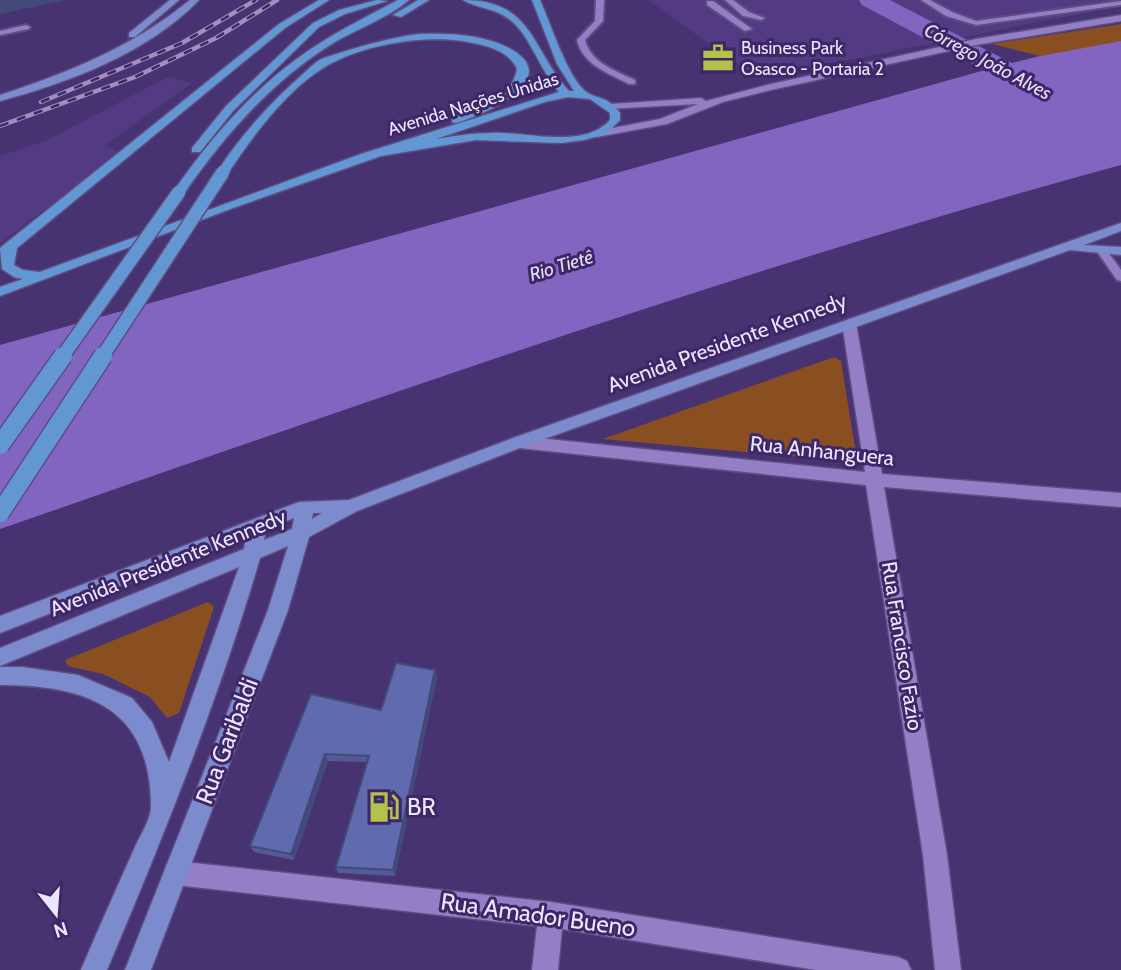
<svg xmlns="http://www.w3.org/2000/svg" width="1121" height="970" font-family="Cabin,sans-serif">
	<rect width="100%" height="100%" fill="#473272"/>
	<g fill="#533b83">
		<polygon points="648,0 1121,0 1121,6 757,78"/>
		<polygon points="168,77 192,83 105,145 120,153 0,243 0,156 47,140"/>
	</g>
	<g fill="#8a4f20">
		<polygon points="1121,24 1121,42 1040,56 992,44"/>
		<polygon points="834,357 841,361 857,460 845,461 603,439"/>
		<polygon points="208,602 214,607 179,713 167,718 150,697 103,674 68,666 65,660"/>
	</g>
	<path fill="#8165c0" d="M1121,41V165C742,268 371,401 0,529V345L996,67L1040,56Z"/>
	<g fill="none" stroke-linecap="round" stroke-linejoin="round">
		<polygon fill="#8165c0" fill-rule="evenodd" points="859,0 890,0 1066,91 1071,97 1066,103 1056,106 1046,103 862,5"/>
		<defs>
			<g id="lane">
				<path d="M596,0H604L603,21L585,40C591,63 616,71 635,80V84H629C608,73 583,65 577,40L595,21Z"/>
				<polygon points="725,0 733,0 749,12 765,18 761,20 743,16"/>
				<polygon points="921,0 930,0 952,12 976,21 1121,1 1121,5 976,25 946,16"/>
				<polygon points="707,1 713,1 752,29 745,31 707,5"/>
				<polygon points="26,25 30,27 29,29 0,35 0,31"/>
				<polygon points="1101,247 1105,248 1121,270 1121,281 1117,280 1096,250"/>
			</g>
			<g id="street">
				<polygon points="1121,15 1121,21 976,45 771,90 723,102 667,124 597,137 591,134 597,131 660,119 698,104 607,109 606,107 611,104 701,98 706,101 771,84 976,39"/>
				<polygon points="849,319 856,323 882,474 1121,493 1121,507 884,487 947,855 961,970 935,970 923,855 866,485 519,448 511,442 519,436 865,472 842,323"/>
				<polygon points="176,861 551,902 898,957 907,961 911,970 816,970 562,929 558,970 532,970 537,926 176,885 167,882 164,873 167,864"/>
			</g>
			<g id="secondary">
				<polygon points="170,0 179,0 135,37 129,37 129,33"/>
				<path d="M190,0H199C148,53 70,82 0,101V95C70,72 132,47 190,0Z"/>
				<path d="M1121,223V231L1084,245L1121,247V255L1070,250L525,446L357,511L309,537L288,610L151,970H125L268,610L288,546L260,558C219,699 164,835 107,970H81C98,929 117,888 135,847C140,836 151,819 151,807C151,708 88,685 0,685V667H22L78,675L132,698L152,722L169,762L239,567L0,666V648L244,549L246,537L0,633V616L299,502L349,500L513,438ZM313,513H322L312,519ZM294,518L292,529L264,540L266,529Z"/>
			</g>
			<g id="primary">
				<path d="M319,0H329L285,28L17,248L14,265L23,270L40,272L361,154L559,92C540,71 530,34 509,19C495,8 476,8 463,0C533,0 531,49 569,91H574L557,64L532,0H540C550,22 567,75 584,90C595,100 606,94 620,113V120L606,134L584,140L561,143L476,140L381,156L233,208L0,296V287L23,279L14,277L2,269L0,248L279,24ZM568,97L590,99L610,113V120C583,150 527,131 491,133C473,133 454,136 436,139L545,102Z"/>
				<polygon points="377,0 387,1 345,14 319,27 234,110 200,152 192,152 192,148 226,106 313,23 339,10"/>
				<path d="M398,0H409C387,19 355,29 330,45C270,83 223,137 183,195H175L173,192C212,136 257,84 314,47C341,29 370,15 398,0Z"/>
				<polygon points="418,0 429,0 401,17 393,15"/>
				<path d="M419,34C448,33 482,34 509,48C567,79 482,116 456,123L452,122V118C479,107 511,101 517,69C508,49 484,45 463,41C420,35 361,45 323,68C286,91 251,138 227,175H219L217,172C241,135 270,103 303,74C309,69 317,60 324,58C355,48 387,38 419,34Z"/>
			</g>
		</defs>
		<use href="#lane" stroke="#5f4d81" stroke-width="4"/>
		<use href="#street" stroke="#5f4d81" stroke-width="3"/>
		<use href="#secondary" stroke="#5f4d81" stroke-width="3"/>
		<use href="#primary" stroke="#5f4d81" stroke-width="3"/>
		<use href="#lane" fill="#937fc6" fill-rule="evenodd"/>
		<use href="#street" fill="#937fc6" fill-rule="evenodd"/>
		<use href="#secondary" fill="#7b8bcd" fill-rule="evenodd"/>
		<use href="#primary" fill="#6297d4" fill-rule="evenodd"/>
		<defs>
			<g id="rail">
				<polyline points="41,102 182,43 256,0"/>
				<polyline points="0,126 135,77 216,38 277,0"/>
			</g>
		</defs>
		<use href="#rail" stroke="#9e91bc" stroke-width="4.5"/>
		<use href="#rail" stroke="#3d2766" stroke-width="2.5" stroke-dasharray="9" stroke-linecap="butt"/>
		<defs>
			<g id="primary-bridge-far1">
				<polyline points="62,357 179,192"/>
				<polyline points="102,357 223,172"/>
			</g>
			<g id="primary-bridge">
				<polyline points="0,445 63,356"/>
				<polyline points="0,513 103,356"/>
			</g>
		</defs>
		<use href="#primary-bridge-far1" stroke="#5f4d81" stroke-width="16" stroke-linecap="butt"/>
		<use href="#primary-bridge" stroke="#5f4d81" stroke-width="21" stroke-linecap="butt"/>
		<use href="#primary-bridge-far1" stroke="#6297d4" stroke-width="13"/>
		<use href="#primary-bridge" stroke="#6297d4" stroke-width="18"/>
	</g>
	<polygon fill="#535b96" points="435,670 437,677 395,876 338,873 336,867 367,762 328,761 294,860 254,852 250,846 311,694 381,710"/>
	<g fill="#434a7a">
		<polygon points="0,0 66,0 0,14"/>
		<polygon points="435,670 437,677 395,876 393,870"/>
		<polygon points="325,754 328,761 294,860 291,854"/>
	</g>
	<polygon fill="#606aae" stroke="#434a7a" stroke-width="2" points="396,663 435,670 393,870 336,867 369,756 325,754 291,854 250,846 311,694 381,710"/>
	<defs>
		<symbol id="office-bare" viewBox="-9 -9 18 18"><path d="M-6-3h4V-5.5h4V-3h4V5H-6ZM-1-4.5V-3h2v-1.5ZM-6 0V1H6V0Z" fill="#b3c24b" stroke="#3d2766" stroke-width="2.5" paint-order="stroke"/></symbol>
		<symbol id="fuel-bare" viewBox="-9 -9 18 18"><path d="M-5.5-6h7V0h2V4h1.3V-2.5L3-4.5l.8-.8L6-3V5H2.5V1h-1V6h-7ZM-4.2-4.7v3.2H.2V-4.7Z" fill="#b3c24b" stroke="#3d2766" stroke-width="2.5" paint-order="stroke"/></symbol>
	</defs>
	<g fill-rule="evenodd">
		<use href="#office-bare" x="696" y="36" width="44" height="44"/>
		<use href="#fuel-bare" x="362" y="785" width="44" height="44"/>
	</g>
	<g text-anchor="middle" stroke-width="6" stroke-linejoin="round" paint-order="stroke">
		<g font-size="18" fill="#ebe5fd" stroke="#3d2766" text-anchor="start">
			<text x="741" y="54">Business Park<tspan x="741" dy="21">Osasco - Portaria 2</tspan></text>
		</g>
		<g font-size="18" fill="#ebe5fd" stroke="#3d2766">
			<text transform="translate(473 104) rotate(-17)" y="6">Avenida Nações Unidas</text>
		</g>
		<g font-size="19" font-style="italic" fill="#e4def7" stroke="#3d2766">
			<text transform="translate(988 61) rotate(28)" y="7">Córrego João Alves</text>
			<text transform="translate(561 265) rotate(-17)" y="7">Rio Tietê</text>
		</g>
		<g font-size="21" fill="#ebe5fd" stroke="#3d2766">
			<text transform="translate(727 343) rotate(-20)" y="7">Avenida Presidente Kennedy</text>
			<text transform="translate(822 451) rotate(6)" y="7">Rua Anhanguera</text>
			<text transform="translate(168 563) rotate(-22)" y="7">Avenida Presidente Kennedy</text>
			<text transform="translate(902 646) rotate(81)" y="7">Rua Francisco Fazio</text>
		</g>
		<g font-size="24" fill="#ebe5fd" stroke="#3d2766">
			<text transform="translate(227 741) rotate(-69)" y="8">Rua Garibaldi</text>
			<text transform="translate(538 915) rotate(8)" y="8">Rua Amador Bueno</text>
		</g>
		<g font-size="24" fill="#ebe5fd" stroke="#3d2766" text-anchor="start">
			<text x="407" y="815">BR</text>
		</g>
	</g>
	<g transform="translate(56 914) rotate(163)" stroke="#3d2766" stroke-width="5" paint-order="stroke">
	<path d="M0-5L12 26L0 18L-12 26Z" fill="#ebe5fd"/>
	<text y="-10" font-size="19" font-weight="bold" text-anchor="middle" fill="#ebe5fd">N</text>
	</g>
</svg>
